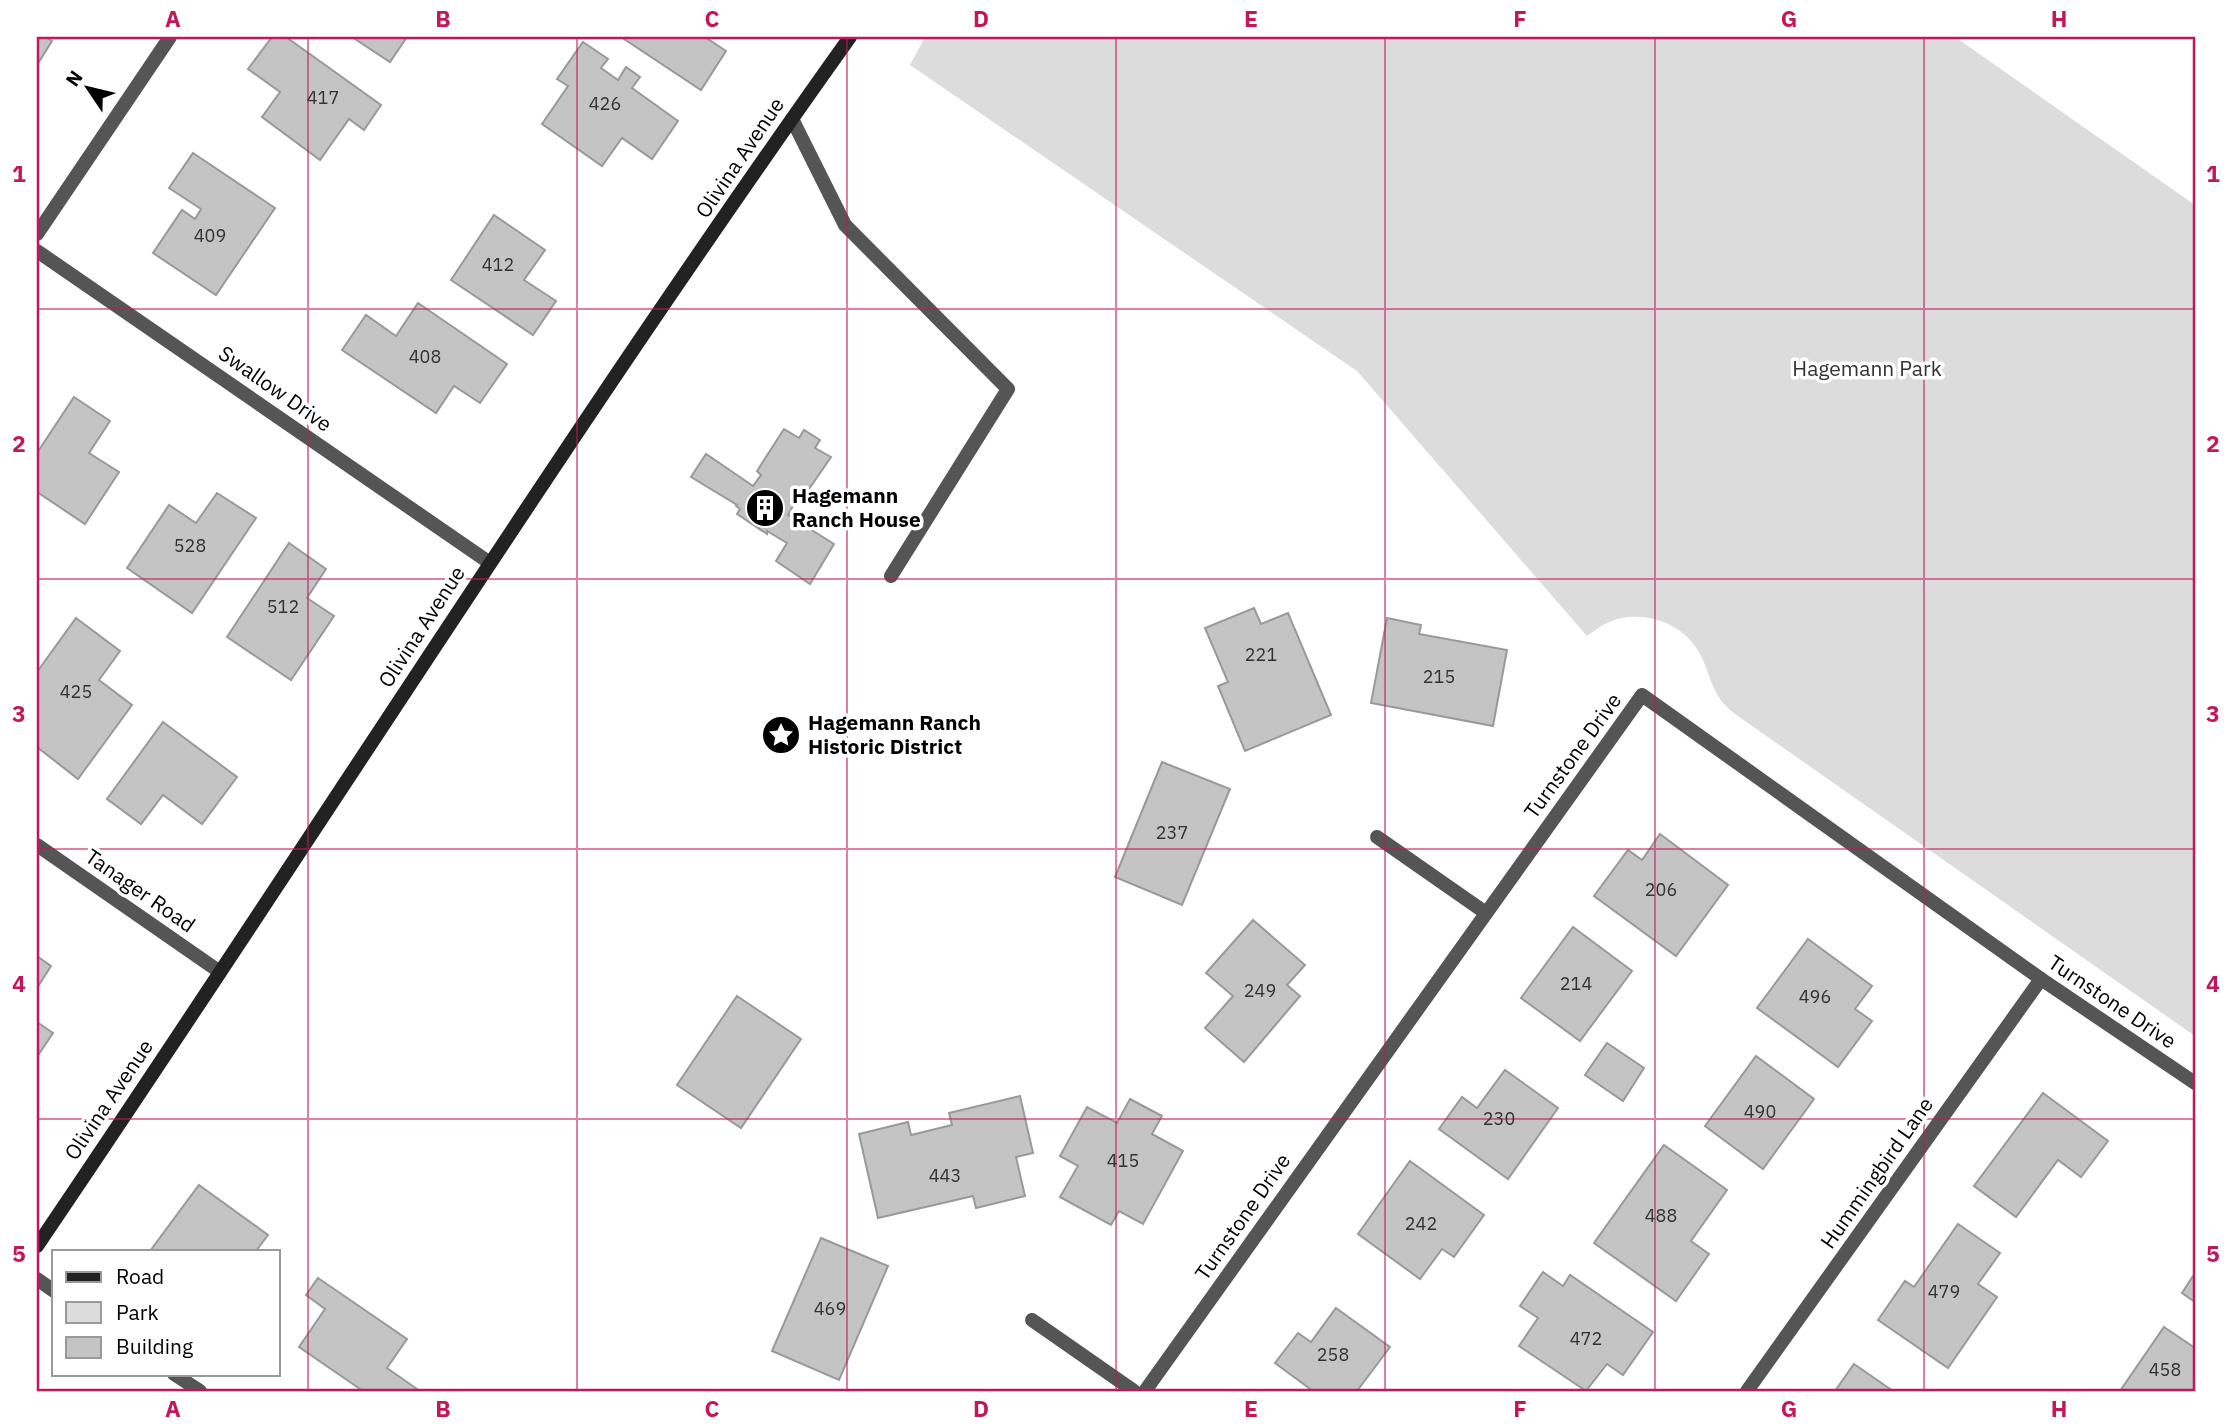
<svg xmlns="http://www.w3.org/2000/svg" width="2232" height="1428" font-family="'IBM Plex Sans',sans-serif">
	<rect width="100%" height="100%" fill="#fff"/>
	<path fill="#dcdcdc" d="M925,37H1955L2195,205V1036L1735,714C1708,693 1713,675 1697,649C1679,620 1636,608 1605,624C1599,627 1593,632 1587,636L1357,371L910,65Z"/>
	<g fill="#c4c4c4" stroke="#999" stroke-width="2">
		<polygon points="37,37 46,37 52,41 37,65"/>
		<polygon points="272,37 286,37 381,105 364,130 349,119 320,160 262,117 280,92 248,69"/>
		<polygon points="352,37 407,37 390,62"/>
		<polygon points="621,37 705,37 726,51 701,90"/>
		<polygon points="583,42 608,59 601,68 618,80 626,67 640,77 632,88 678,121 652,159 622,138 602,166 542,124 568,86 557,79"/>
		<polygon points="193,153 275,208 216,295 153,253 182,210 195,219 201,209 169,188"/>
		<polygon points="494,215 545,250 524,280 556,301 533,335 451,280"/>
		<polygon points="418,303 507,364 480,403 454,386 436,413 342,350 366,315 396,336"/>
		<polygon points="74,397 110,421 89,453 119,472 85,524 37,492 37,453"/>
		<polygon points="784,429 799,438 804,430 820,440 815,448 831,457 807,492 802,489 788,515 834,544 810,584 776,561 787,543 767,531 767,534 737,514 740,509 736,506 737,505 691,477 706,454 753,486 761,475 757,471"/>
		<polygon points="217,493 256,518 192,613 127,568 169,505 196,523"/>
		<polygon points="289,543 326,569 307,598 334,616 291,680 227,637"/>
		<polygon points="1254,608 1261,624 1288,613 1331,715 1245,751 1218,686 1228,682 1205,628"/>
		<polygon points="76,618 120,651 99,680 132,705 78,779 37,747 37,672"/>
		<polygon points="1387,618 1421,625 1419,634 1507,650 1493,726 1371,703"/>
		<polygon points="163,722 237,777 202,824 163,795 141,824 107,799"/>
		<polygon points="1162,762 1230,789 1182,905 1115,877"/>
		<polygon points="1660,834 1728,885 1676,956 1594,896 1628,850 1642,860"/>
		<polygon points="1253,920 1305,965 1287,985 1300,996 1244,1062 1205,1028 1233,996 1206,973"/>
		<polygon points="1573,927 1632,971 1580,1041 1521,998"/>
		<polygon points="1808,939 1872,986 1855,1009 1872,1021 1838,1067 1757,1008"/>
		<polygon points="37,956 51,966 37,988"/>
		<polygon points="737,996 801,1039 741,1128 677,1085"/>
		<polygon points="37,1022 53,1033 37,1057"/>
		<polygon points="1607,1043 1644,1068 1623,1101 1585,1075"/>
		<polygon points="1756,1056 1814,1099 1763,1169 1705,1126"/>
		<polygon points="1505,1070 1558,1108 1508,1179 1439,1129 1462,1097 1477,1108"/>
		<polygon points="2043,1093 2108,1141 2081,1177 2058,1160 2016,1217 1974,1186"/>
		<polygon points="1020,1096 1033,1153 1016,1157 1025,1196 976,1208 973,1196 878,1218 859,1134 908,1122 911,1135 952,1125 949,1113"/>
		<polygon points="1130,1099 1162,1116 1152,1134 1183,1151 1143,1224 1119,1211 1111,1225 1060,1197 1078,1166 1060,1156 1087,1107 1117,1123"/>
		<polygon points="1664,1145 1727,1190 1691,1241 1709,1254 1676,1301 1594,1243"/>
		<polygon points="1410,1161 1484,1215 1454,1257 1442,1249 1420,1279 1358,1234"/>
		<polygon points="199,1185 268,1235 256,1251 150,1251"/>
		<polygon points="1958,1224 2000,1253 1978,1284 1997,1297 1948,1368 1878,1320 1905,1281 1914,1287"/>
		<polygon points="821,1238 888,1266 839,1380 772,1351"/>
		<polygon points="1543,1272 1563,1286 1570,1275 1653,1332 1623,1375 1607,1364 1586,1391 1519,1346 1538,1318 1520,1306"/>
		<polygon points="2195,1273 2195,1302 2182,1293"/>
		<polygon points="318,1278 407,1339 387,1368 417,1389 416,1391 363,1391 299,1347 325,1309 306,1295"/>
		<polygon points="1336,1308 1390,1347 1357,1391 1313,1391 1275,1363 1298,1333 1311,1342"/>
		<polygon points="2164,1327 2195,1348 2195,1391 2120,1391"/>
		<polygon points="1854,1364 1893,1391 1835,1391"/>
	</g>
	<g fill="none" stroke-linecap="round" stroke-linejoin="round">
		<polyline stroke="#555" stroke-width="14" points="792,119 845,225 1008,389 891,576"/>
		<g stroke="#555" stroke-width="14">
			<polyline points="37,234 170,37"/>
			<polyline points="37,251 490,563"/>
			<polyline points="1377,837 1486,913"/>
			<polyline points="37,845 220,972"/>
			<polyline points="37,1279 54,1291"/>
			<polyline points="1032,1320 1134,1391"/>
			<polyline points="174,1374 200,1391"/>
			<polyline points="1145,1391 1642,695 2041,979 2195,1083"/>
			<polyline points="1747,1391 2041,979"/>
		</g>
		<path stroke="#222" stroke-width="14" d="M37,1246C310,844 568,432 850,37"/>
	</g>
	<path fill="none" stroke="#c2185b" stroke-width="2" stroke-opacity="0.55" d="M308,37V1391M577,37V1391M847,37V1391M1116,37V1391M1385,37V1391M1655,37V1391M1924,37V1391M37,309H2195M37,579H2195M37,849H2195M37,1119H2195"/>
	<defs>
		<symbol id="building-disc" viewBox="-11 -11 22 22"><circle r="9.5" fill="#000" stroke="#fff"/><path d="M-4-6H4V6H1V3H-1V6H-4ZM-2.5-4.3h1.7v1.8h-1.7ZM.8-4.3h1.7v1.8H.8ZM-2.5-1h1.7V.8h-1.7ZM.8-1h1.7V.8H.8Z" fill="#fff"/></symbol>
		<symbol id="sight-disc" viewBox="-11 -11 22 22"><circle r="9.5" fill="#000" stroke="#fff"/><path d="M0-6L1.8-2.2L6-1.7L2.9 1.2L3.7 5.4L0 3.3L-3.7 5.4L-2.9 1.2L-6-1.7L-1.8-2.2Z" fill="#fff"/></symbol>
	</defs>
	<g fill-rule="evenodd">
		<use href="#building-disc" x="743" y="486" width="44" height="44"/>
		<use href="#sight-disc" x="759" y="713" width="44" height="44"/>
	</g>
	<g text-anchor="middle" stroke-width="7" stroke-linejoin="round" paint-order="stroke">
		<g font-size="18" fill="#313131">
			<text x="323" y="104">417</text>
			<text x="605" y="110">426</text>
			<text x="210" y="242">409</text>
			<text x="498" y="271">412</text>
			<text x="425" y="363">408</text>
			<text x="190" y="552">528</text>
			<text x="283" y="613">512</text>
			<text x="1261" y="661">221</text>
			<text x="1439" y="683">215</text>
			<text x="76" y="698">425</text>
			<text x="1172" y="839">237</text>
			<text x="1661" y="896">206</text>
			<text x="1576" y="990">214</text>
			<text x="1260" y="997">249</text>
			<text x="1815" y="1003">496</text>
			<text x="1760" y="1118">490</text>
			<text x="1499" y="1125">230</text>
			<text x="1123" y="1167">415</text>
			<text x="945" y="1182">443</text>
			<text x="1661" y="1222">488</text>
			<text x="1421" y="1230">242</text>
			<text x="1944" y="1298">479</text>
			<text x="830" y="1315">469</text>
			<text x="1586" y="1345">472</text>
			<text x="1333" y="1361">258</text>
			<text x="2165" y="1376">458</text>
		</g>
		<g font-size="21" fill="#000" stroke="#fff">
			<text transform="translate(740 158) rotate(-56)" y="7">Olivina Avenue</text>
			<text transform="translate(275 389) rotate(35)" y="7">Swallow Drive</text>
			<text transform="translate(422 627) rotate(-57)" y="7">Olivina Avenue</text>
			<text transform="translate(1573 756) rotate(-54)" y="7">Turnstone Drive</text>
			<text transform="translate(140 891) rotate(35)" y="7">Tanager Road</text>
			<text transform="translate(2112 1002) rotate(34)" y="7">Turnstone Drive</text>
			<text transform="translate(109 1100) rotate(-56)" y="7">Olivina Avenue</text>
			<text transform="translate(1877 1173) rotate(-55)" y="7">Hummingbird Lane</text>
			<text transform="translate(1243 1217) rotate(-55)" y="7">Turnstone Drive</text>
		</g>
		<g font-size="21" fill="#333" stroke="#fff">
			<text x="1867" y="376">Hagemann Park</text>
		</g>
		<g font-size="21" font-weight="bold" fill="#000" stroke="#fff" text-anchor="start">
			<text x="792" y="503">Hagemann<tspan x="792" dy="24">Ranch House</tspan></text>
			<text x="808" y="730">Hagemann Ranch<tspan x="808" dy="24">Historic District</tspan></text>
		</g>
	</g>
	<rect width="2232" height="1428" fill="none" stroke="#ffffff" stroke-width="77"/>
	<rect x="52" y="1250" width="228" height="126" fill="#ffffff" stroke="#999999" stroke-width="2"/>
	<rect x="66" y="1272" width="35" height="10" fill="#222222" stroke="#999999" stroke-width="2"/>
	<text x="116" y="1284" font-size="21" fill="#000000">Road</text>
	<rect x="66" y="1302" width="35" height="21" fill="#dcdcdc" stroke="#999999" stroke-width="2"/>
	<text x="116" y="1320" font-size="21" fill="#000000">Park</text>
	<rect x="66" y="1337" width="35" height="21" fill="#c4c4c4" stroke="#999999" stroke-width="2"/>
	<text x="116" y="1354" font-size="21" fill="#000000">Building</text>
	<g transform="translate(88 88) rotate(305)" stroke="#ffffff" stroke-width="5" paint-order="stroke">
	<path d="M0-5L12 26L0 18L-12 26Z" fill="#000000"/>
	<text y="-10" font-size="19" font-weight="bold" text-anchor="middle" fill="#000000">N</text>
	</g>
	<rect x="38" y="38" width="2156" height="1352" fill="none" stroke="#c2185b" stroke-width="2.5"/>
	<g font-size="23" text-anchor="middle" font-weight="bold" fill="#c2185b">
		<text x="173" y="27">A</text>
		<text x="443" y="27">B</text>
		<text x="712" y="27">C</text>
		<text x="981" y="27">D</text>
		<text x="1251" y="27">E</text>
		<text x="1520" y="27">F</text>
		<text x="1789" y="27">G</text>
		<text x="2059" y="27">H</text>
		<text x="19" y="182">1</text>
		<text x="2213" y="182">1</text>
		<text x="19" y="452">2</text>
		<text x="2213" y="452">2</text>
		<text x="19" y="722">3</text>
		<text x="2213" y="722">3</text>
		<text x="19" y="992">4</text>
		<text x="2213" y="992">4</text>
		<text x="19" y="1262">5</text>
		<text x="2213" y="1262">5</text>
		<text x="173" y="1417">A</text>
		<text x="443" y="1417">B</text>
		<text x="712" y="1417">C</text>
		<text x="981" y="1417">D</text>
		<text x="1251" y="1417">E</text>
		<text x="1520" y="1417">F</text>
		<text x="1789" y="1417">G</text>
		<text x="2059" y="1417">H</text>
	</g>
</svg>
